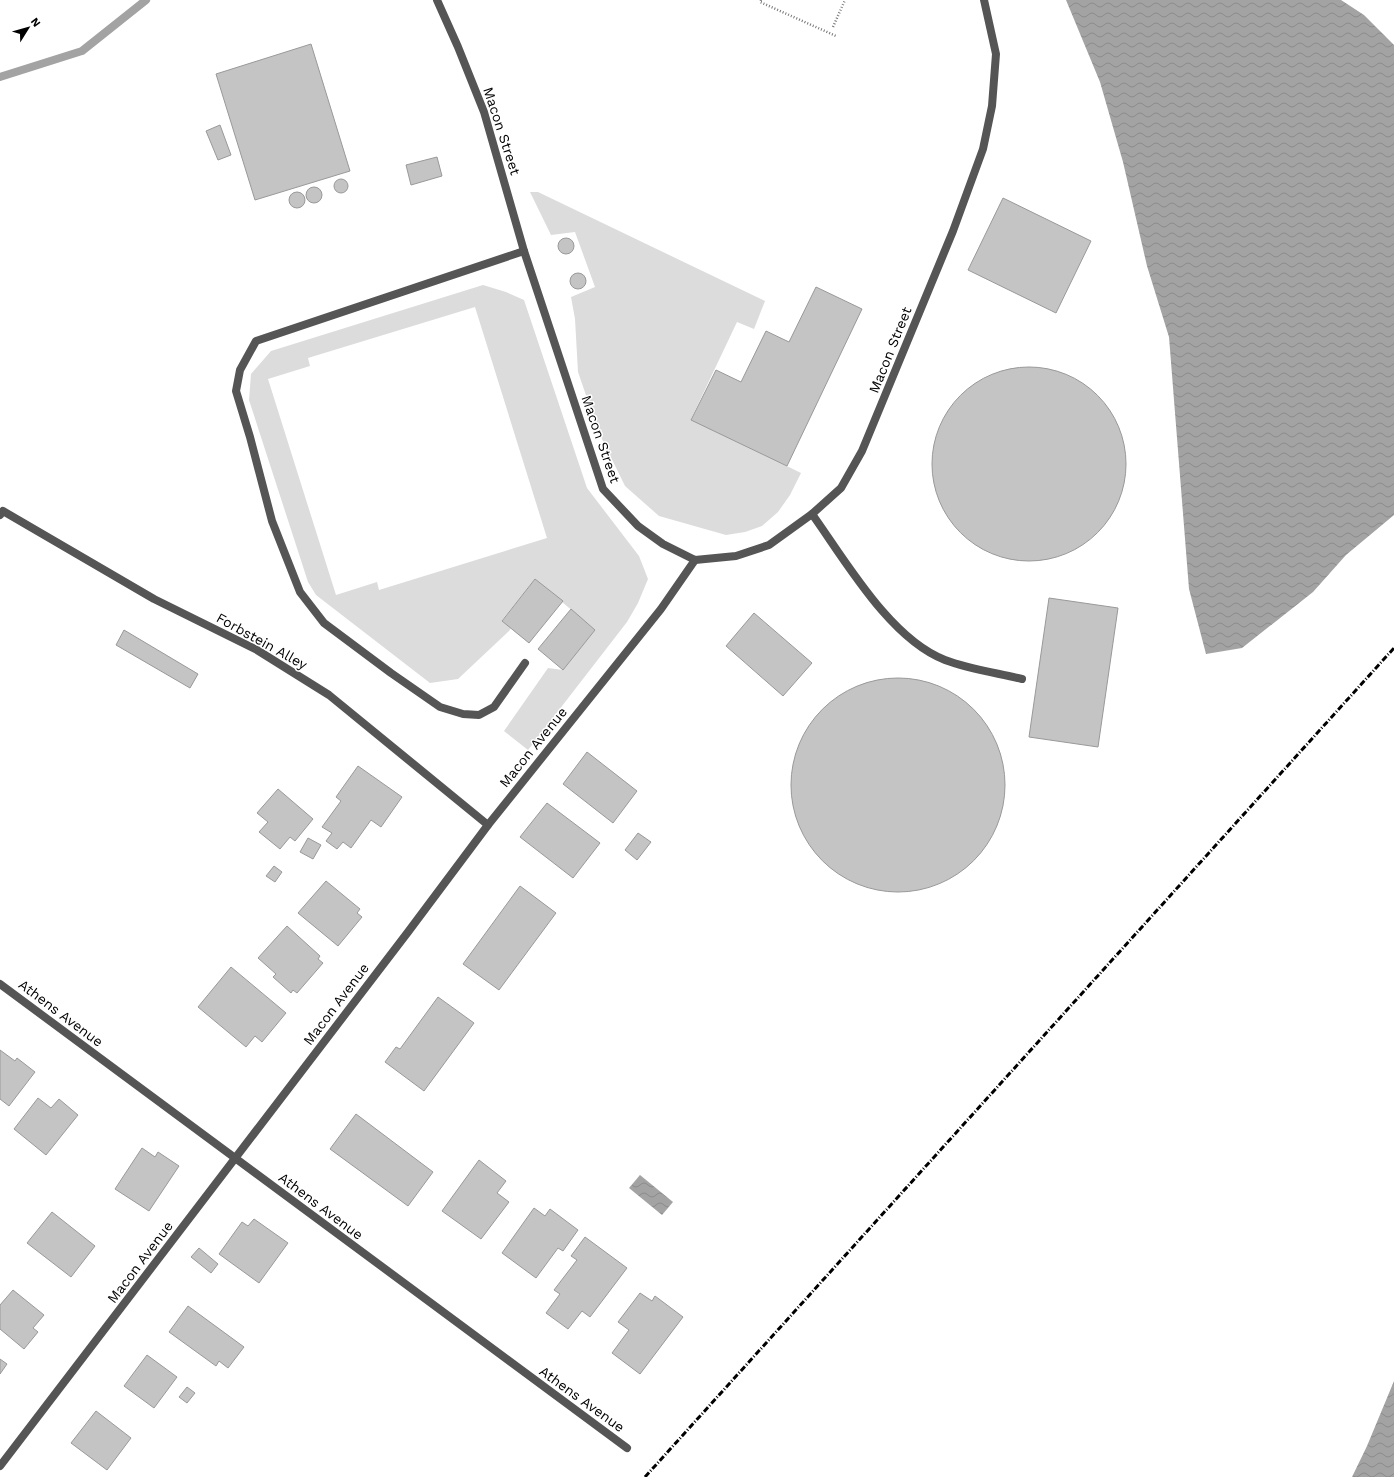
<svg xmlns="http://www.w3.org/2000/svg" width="1394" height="1477" font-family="'Work Sans',sans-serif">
	<defs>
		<pattern id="water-waves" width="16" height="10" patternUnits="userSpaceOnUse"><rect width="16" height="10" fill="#a3a3a3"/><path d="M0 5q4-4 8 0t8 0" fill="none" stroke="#8b8b8b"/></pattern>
	</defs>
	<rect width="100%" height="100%" fill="#fff"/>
	<g fill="#dcdcdc" fill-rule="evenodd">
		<polygon points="530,192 538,192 765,301 754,329 737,322 691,419 801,473 790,495 778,512 762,526 745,532 726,535 659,516 625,486 599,433 578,372 575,319 571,297 595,287 575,232 551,235"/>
		<path d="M483,285L506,292L524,300L587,488L639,556L648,579L638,603L627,622L528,750L504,731L548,668L563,670L595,630L535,579L502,620L511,628L509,631L458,679L430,683L316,595L308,582L249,400L251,374L271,351ZM475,307L547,538L379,590L377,582L336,595L268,379L310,366L308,358Z"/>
	</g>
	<g fill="url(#water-waves)">
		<polygon points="1066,0 1341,0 1364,15 1394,45 1394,515 1346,555 1313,592 1242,648 1206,654 1189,589 1169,337 1147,266 1123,162 1100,82"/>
		<polygon points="640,1175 673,1202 662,1215 629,1188"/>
		<polygon points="1394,1381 1394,1477 1352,1477 1367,1446"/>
	</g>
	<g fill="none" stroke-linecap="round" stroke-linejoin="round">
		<polyline stroke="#a3a3a3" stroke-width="8" points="0,77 82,51 146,0"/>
	</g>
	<g fill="#c4c4c4" stroke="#999">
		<polygon points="311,44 350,171 255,200 216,74"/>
		<polygon points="220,125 231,155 218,160 206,131"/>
		<polygon points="437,157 442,176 411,185 406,165"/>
		<circle cx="341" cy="186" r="7"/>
		<circle cx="314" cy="195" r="8"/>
		<circle cx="297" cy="200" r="8"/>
		<polygon points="1003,198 1091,241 1056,313 968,270"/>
		<circle cx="566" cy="246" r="8"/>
		<circle cx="578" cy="281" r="8"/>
		<polygon points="816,287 862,309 787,466 691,420 716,370 741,382 766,331 789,342"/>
		<circle cx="1029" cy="464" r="97"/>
		<polygon points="535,579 563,601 529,643 502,621"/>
		<polygon points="1049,598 1118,608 1098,747 1029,737"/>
		<polygon points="571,609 595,630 563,670 538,649"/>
		<polygon points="754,613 812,663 783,696 726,646"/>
		<polygon points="124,630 198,674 190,688 116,645"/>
		<circle cx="898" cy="785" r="107"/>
		<polygon points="587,752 637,791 613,823 563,784"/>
		<polygon points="358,766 402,797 381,827 371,820 351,848 343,842 337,849 326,841 332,833 322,827 341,801 336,797"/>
		<polygon points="278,789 313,819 295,841 290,837 280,849 259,832 268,822 257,813"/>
		<polygon points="547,803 600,843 573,878 520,837"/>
		<polygon points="638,833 651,842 637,860 625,850"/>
		<polygon points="308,838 321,845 313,859 300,852"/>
		<polygon points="274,866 282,872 275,882 266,876"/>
		<polygon points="326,881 360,909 357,913 362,917 338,946 298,913"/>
		<polygon points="520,886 556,913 499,990 463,964"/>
		<polygon points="287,926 320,956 318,959 323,963 297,993 293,990 291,993 273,977 276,974 258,958"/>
		<polygon points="231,967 286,1013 262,1042 255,1036 246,1047 198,1007"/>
		<polygon points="438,997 474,1023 424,1091 385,1062 396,1047 400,1049"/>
		<polygon points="0,1050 15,1061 17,1058 35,1072 9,1106 0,1099"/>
		<polygon points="38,1098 51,1108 59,1099 78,1115 46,1155 14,1129"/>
		<polygon points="356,1114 433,1172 408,1206 330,1149"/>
		<polygon points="142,1148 155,1157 158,1152 179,1166 149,1211 115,1189"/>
		<polygon points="479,1160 506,1181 497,1193 509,1202 481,1239 442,1211"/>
		<polygon points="534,1208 545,1216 550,1209 578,1230 563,1251 558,1248 536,1278 502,1253"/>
		<polygon points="52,1212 95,1246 71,1277 27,1243"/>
		<polygon points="254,1219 288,1243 259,1283 219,1254 242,1222 248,1226"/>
		<polygon points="585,1237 627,1268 590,1317 582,1311 568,1329 546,1313 560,1294 554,1290 577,1260 571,1256"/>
		<polygon points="199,1248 218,1264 211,1273 191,1257"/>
		<polygon points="13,1290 44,1315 33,1328 38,1332 24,1349 0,1329 0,1305"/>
		<polygon points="640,1293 652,1301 655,1296 683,1317 640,1374 612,1353 629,1330 618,1322"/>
		<polygon points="188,1306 244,1347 228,1368 219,1361 216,1366 169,1332"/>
		<polygon points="147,1355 177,1377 154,1408 124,1386"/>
		<polygon points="0,1359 7,1364 0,1374"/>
		<polygon points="187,1387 195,1393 187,1403 179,1397"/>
		<polygon points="96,1411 131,1438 107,1470 71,1443"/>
	</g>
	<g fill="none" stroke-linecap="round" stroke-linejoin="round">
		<g stroke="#777" stroke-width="2.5" stroke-dasharray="1 2" stroke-linecap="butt">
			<polyline points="761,0 760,2 836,36"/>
			<polyline points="833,27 845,0"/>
		</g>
		<g stroke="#555" stroke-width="8">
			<polyline points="437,0 458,47 484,112 524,251 603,489 638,526 663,544 695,560 736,556 769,545 812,514 841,488 862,451 953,231 983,149 992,106 996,54 984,0"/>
			<polyline points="524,251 256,341 240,370 236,391 250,437 272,521 300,592 324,623 391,673 440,707 463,714 479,715 494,707 525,663"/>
			<path d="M812,514C845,560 890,639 945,660C969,669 997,673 1022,679"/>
		</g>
		<g stroke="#555" stroke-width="8">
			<polyline points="0,515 3,511 154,599 257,650 329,695 488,825"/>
			<polyline points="0,984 627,1448"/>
			<polyline points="0,1466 408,932 488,825 661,609 695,560"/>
		</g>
		<polyline stroke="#000" stroke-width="3" stroke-dasharray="6 2 1 2" stroke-linecap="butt" points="645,1477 1394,648"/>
	</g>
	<g text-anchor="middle" stroke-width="3" stroke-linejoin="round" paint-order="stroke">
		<g font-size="14" fill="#000" stroke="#fff">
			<text transform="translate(502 131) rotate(72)" y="5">Macon Street</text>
			<text transform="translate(890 350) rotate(-68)" y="5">Macon Street</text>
			<text transform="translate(601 439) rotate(71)" y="5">Macon Street</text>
			<text transform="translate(262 641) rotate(29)" y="5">Forbstein Alley</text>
			<text transform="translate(533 747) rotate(-51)" y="5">Macon Avenue</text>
			<text transform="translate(336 1004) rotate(-53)" y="5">Macon Avenue</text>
			<text transform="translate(61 1013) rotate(37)" y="5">Athens Avenue</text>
			<text transform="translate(321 1206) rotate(37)" y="5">Athens Avenue</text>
			<text transform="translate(140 1262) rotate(-53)" y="5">Macon Avenue</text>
			<text transform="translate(582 1399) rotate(36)" y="5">Athens Avenue</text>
		</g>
	</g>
	<g transform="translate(28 28) rotate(53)" stroke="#ffffff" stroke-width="3" paint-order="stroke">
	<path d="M0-3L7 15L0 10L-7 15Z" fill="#000000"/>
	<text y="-6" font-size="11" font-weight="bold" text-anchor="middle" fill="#000000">N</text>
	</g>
</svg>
